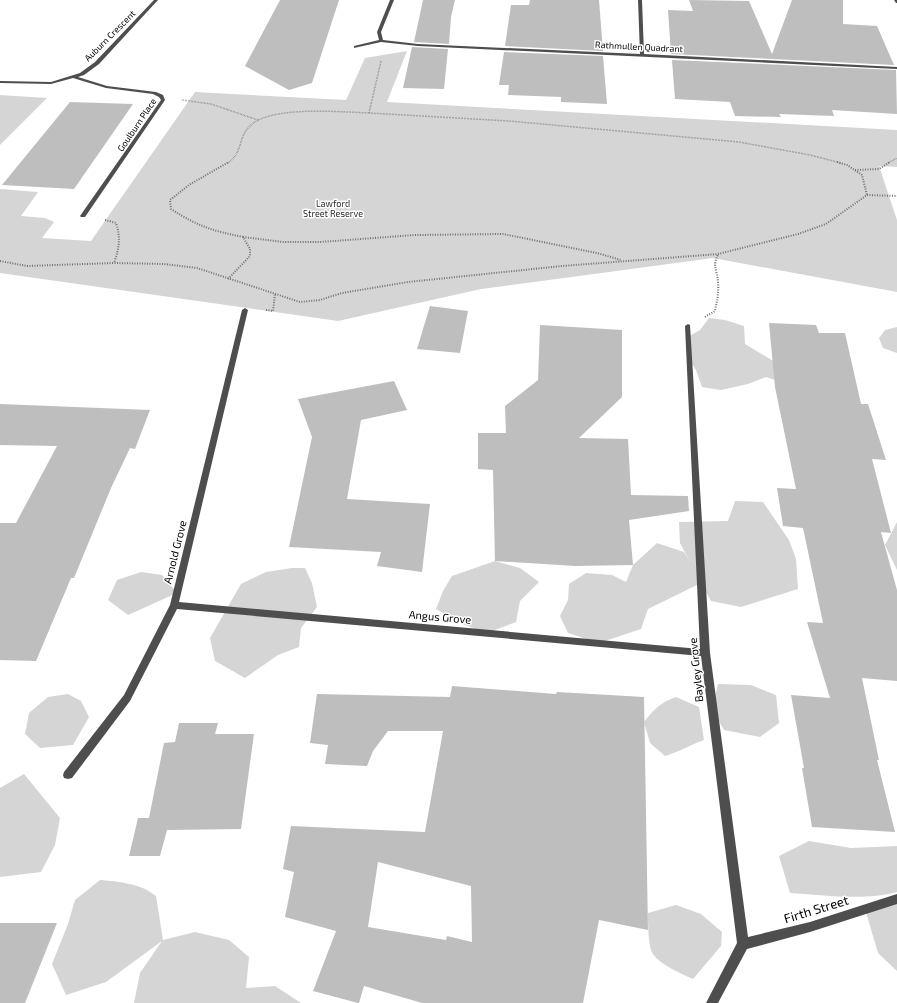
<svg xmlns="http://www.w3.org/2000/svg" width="897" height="1003" font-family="'Exo 2',sans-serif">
	<rect width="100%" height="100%" fill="#fff"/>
	<g fill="#d5d5d5">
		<polygon points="407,51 387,102 897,130 897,167 879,166 897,220 897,292 713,258 481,289 338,321 0,273 0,189 38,192 21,216 45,218 54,222 42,238 91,241 195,92 346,100 365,58"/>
		<polygon points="0,95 47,98 0,145"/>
		<polygon points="709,318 725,320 744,326 745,344 780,365 781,382 766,377 748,384 721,390 702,387 696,370 690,361 688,337 700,330"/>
		<polygon points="897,327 897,353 883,348 879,338 885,330"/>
		<polygon points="735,501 763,502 789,540 796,559 798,589 741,607 711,601 701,583 648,609 641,629 599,643 568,633 560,616 568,600 569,584 586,573 612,575 626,582 633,565 657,543 684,552 690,562 680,543 679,522 728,521"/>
		<polygon points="897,522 897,570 885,545"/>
		<polygon points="495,561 520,568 539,582 520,601 516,622 487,633 462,624 436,609 443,591 452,576"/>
		<polygon points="292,568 305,568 312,583 317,607 301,628 299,647 278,655 245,678 215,661 210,638 241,584 266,572"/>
		<polygon points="141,572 162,575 177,593 128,615 108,600 117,580"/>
		<polygon points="718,684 751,685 776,695 779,723 760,737 724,730 712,709"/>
		<polygon points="68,694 81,701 89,717 73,745 40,748 25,734 29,713 48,697"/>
		<path d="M676,697L699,707L704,740C690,745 679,752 665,756L650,743L644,722C653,710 661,702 676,697Z"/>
		<polygon points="24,774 60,818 55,845 41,872 0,877 0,788"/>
		<path d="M809,841L851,848L897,846V892C866,901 822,895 790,893L779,856Z"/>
		<path d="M100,880C120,882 140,883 156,896L163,940L195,932L229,940L249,957L246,988L275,986L301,1003H134L140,973L162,941L106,982L66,995L52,964L68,924L75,900Z"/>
		<polygon points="897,899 897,971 878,953 865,909"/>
		<path d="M676,905L701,914L722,932L721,946L693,979C682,974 659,964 653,954C648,947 648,922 648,913Z"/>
	</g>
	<g fill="#bebebe" fill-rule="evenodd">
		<polygon points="280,0 339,0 312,83 289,90 245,66"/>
		<polygon points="423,0 455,0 451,17 449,44 414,42"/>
		<polygon points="530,0 599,0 603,51 505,46 511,5 529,5"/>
		<polygon points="689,0 749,1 772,54 792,0 843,0 843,24 877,26 894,65 671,54 668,10 693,11"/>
		<polygon points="412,47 448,49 444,89 403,88"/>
		<polygon points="504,52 603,56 607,104 561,102 561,97 508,95 509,85 499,85"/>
		<polygon points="672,60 896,70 897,114 832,110 834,116 779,114 781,117 735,116 730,102 675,99"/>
		<polygon points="70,102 133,104 74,189 2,185"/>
		<polygon points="430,306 468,311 460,353 417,349"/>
		<polygon points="769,323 816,325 819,333 845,333 861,404 868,404 886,460 872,459 891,533 881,532 897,590 897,681 862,678 879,760 877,760 895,832 812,827 802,768 804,768 791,695 830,698 807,622 823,623 803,528 783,526 777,488 796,489 775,387"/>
		<polygon points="540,325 622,330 622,397 579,438 628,439 631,495 688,496 689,511 629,520 633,565 575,566 495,561 493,470 478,469 478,433 506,433 505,406 538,380"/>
		<polygon points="394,381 407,410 361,420 347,499 430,504 422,572 377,566 381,552 289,547 312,437 298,399"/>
		<polygon points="0,404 150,410 135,449 130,448 111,488 74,578 71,578 36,661 0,660 0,523 16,523 57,446 0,445"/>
		<path d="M452,686L556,694L557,692L644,697L648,930L599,920L583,1003H422L364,986L359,1003H358L313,991L336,931L285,917L294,872L283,869L291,826L425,832L443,731H388L373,751L367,766L325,764L328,745L310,743L317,694L450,697ZM378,862L471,886L472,942L447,936L446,940L368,927Z"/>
		<polygon points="179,723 218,723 215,734 254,734 241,829 167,830 160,856 129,856 138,818 149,818 164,743 175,742"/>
		<polygon points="0,923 57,923 25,1003 0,1003"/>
	</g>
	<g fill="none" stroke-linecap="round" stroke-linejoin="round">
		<g stroke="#707070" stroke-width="1.5" stroke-dasharray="0.5 1" stroke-linecap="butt">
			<polyline points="381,61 369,113 509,121 739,142 810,155 841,163"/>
			<polyline points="182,100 211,104 258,120"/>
			<path d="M228,163C243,152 238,138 249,127C268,105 341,112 369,113"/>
			<polyline points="888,163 897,158"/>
		</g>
		<g stroke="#707070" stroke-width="2" stroke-dasharray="1 1.5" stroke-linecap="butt">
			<polyline points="837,162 847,165 862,175 867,195"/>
			<polyline points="855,170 879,169 890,162"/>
			<path d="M105,220L116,223C121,238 119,249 114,263"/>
			<polyline points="243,237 283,242 320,242 415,235 503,234 597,253 621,260"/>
			<polyline points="0,261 27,266 114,263 164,264 197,268 300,302 320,300 342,293 408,282 562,266 718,254 798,234 826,224 867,195 897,196"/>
			<path d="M228,279L250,256V249L243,237C213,231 197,226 171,209L170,200L189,185L229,162"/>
			<polyline points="266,310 273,311 275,294"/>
			<path d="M705,317L715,311C717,301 719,292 718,282C717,268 712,268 718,254"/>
		</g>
		<g fill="#4e4e4e" fill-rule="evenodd">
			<polygon points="154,0 158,0 99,64 84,75 78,77 107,86 156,92 163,95 165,100 85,217 81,217 80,216 161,100 159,97 153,94 106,88 73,78 51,84 0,83 0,81 51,82 80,73 95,62"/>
			<polygon points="390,0 394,0 381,32 383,40 418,44 640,54 638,0 642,0 644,54 897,67 897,69 418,46 381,42 354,48 354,46 379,40 377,32"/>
			<polygon points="894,0 897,0 897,3 896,3"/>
			<polygon points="245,308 248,310 179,602 700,649 685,326 688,324 690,325 710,653 748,937 810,922 897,894 897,904 810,932 747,949 718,1003 706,1003 737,943 701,656 177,609 130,701 72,778 68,779 64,778 63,775 64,772 124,695 170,605 242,310"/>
		</g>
	</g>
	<g text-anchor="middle" stroke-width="3" stroke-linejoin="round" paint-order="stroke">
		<g font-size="9" fill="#000" stroke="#fff">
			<text transform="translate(110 36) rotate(-45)" y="3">Auburn Crescent</text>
			<text transform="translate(639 47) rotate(3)" y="3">Rathmullen Quadrant</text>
			<text transform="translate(137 125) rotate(-56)" y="3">Goulburn Place</text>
		</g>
		<g font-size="9" fill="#2c2c2c" stroke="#fff">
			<text x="333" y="207">Lawford<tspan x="333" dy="10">Street Reserve</tspan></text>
		</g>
		<g font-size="11" fill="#000" stroke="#fff">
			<text transform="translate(175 552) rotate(-76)" y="4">Arnold Grove</text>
			<text transform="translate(440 617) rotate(5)" y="4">Angus Grove</text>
			<text transform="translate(696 670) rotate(-96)" y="4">Bayley Grove</text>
		</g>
		<g font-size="13" fill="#000" stroke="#fff">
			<text transform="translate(816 909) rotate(-17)" y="5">Firth Street</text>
		</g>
	</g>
</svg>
